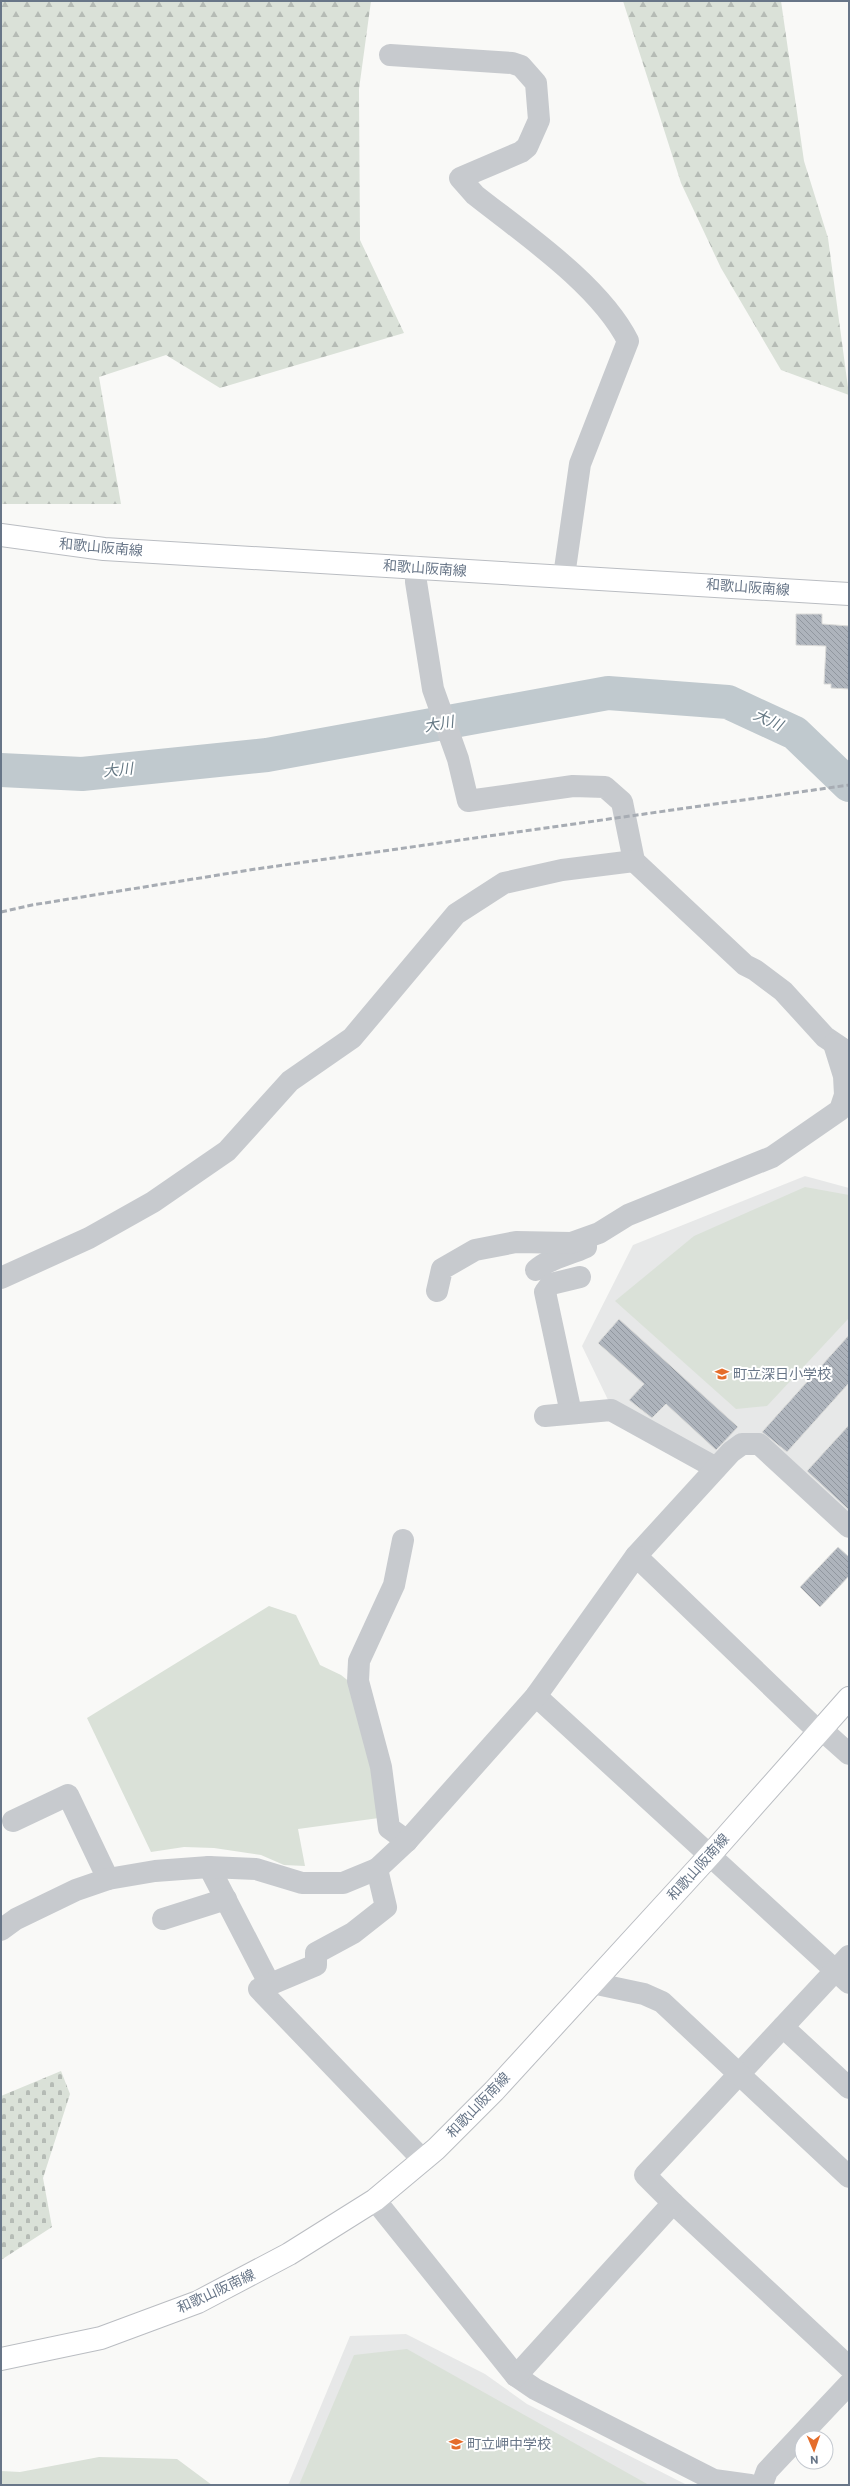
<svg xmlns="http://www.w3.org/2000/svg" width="850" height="2486" font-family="Commissioner,'Noto Sans JP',sans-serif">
	<defs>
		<pattern id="forest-firs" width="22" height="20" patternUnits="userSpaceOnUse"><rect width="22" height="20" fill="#dae1d8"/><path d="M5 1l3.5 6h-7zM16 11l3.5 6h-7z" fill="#b5bbb5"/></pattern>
		<pattern id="cemetery-stones" width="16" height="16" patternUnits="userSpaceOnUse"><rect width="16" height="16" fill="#dae1d8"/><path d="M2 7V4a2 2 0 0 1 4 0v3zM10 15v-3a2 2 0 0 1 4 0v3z" fill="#b5bbb5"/></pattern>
		<pattern id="building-back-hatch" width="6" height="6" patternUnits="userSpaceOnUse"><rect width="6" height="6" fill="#aeb4bc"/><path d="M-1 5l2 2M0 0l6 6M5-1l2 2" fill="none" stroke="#91979f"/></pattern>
	</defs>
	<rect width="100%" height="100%" fill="#f9f9f7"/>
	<g fill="#e7e8e8">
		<polygon points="805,1176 849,1188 849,1519 760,1436 712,1461 609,1402 582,1346 633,1245"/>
		<polygon points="406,2334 485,2374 527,2404 687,2485 288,2485 350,2336"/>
	</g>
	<g fill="#dae1d8">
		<polygon points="805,1187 849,1195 849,1318 767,1406 736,1409 615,1301 694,1236"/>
		<polygon points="269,1606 296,1615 320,1665 341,1675 351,1683 371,1753 379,1818 298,1829 305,1866 284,1865 261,1855 214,1848 184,1847 151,1852 87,1718"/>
		<polygon points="407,2349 649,2485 299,2485 354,2355"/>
		<polygon points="99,2457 177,2459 212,2485 1,2485 1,2471 20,2472"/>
	</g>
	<g fill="url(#forest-firs)">
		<polygon points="1,1 371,1 359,89 360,240 404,333 220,388 166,355 99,377 121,504 1,504"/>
		<polygon points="623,1 781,1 804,161 828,238 849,395 781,370 721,268 681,183"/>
	</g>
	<polygon fill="url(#cemetery-stones)" points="61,2071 70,2094 43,2178 52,2227 1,2260 1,2096"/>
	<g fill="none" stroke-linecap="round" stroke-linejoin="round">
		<polyline stroke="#c0c9ce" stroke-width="34" points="1,770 82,774 267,755 608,693 728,702 795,733 849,785"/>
	</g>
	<g fill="url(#building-back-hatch)" stroke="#dbdbd9">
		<polygon points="796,614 822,614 822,624 849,626 849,689 831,688 831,684 824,684 826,646 796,645"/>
		<polygon points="619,1319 738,1427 716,1450 666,1404 652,1418 629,1400 644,1384 598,1343"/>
		<polygon points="849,1335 849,1383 787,1452 762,1432"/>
		<polygon points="849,1425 849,1510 807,1471"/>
		<polygon points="838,1547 849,1557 849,1576 820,1607 800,1587"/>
	</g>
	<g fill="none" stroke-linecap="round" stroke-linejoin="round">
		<defs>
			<g id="major">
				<polyline points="1,535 104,549 849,594"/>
				<polyline points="1,2359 101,2338 198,2302 289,2254 375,2200 436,2149 494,2091 710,1855 849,1698"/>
			</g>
		</defs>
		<use href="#major" stroke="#babdc2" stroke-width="24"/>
		<g stroke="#c7cace" stroke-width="22">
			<path d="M390,55L512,63L521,66L536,83L539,120L527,147L521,152L460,178L475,195C523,233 600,285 628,341L580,464L564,576"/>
			<polyline points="416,567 416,582 433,689 458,759 468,801 573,786 605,787 622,802 634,861 745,965 755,970 783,991 825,1037 849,1053"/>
			<path d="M536,1270C549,1258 569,1255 586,1247"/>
			<polyline points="1,1278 89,1238 153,1202 227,1151 290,1081 352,1038 456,914 504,883 562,870 634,861"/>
			<polyline points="437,1291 442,1269 475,1250 516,1242 571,1243 599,1233 628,1215 772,1157 840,1110 845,1095 844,1076 834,1044"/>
			<polyline points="571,1413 545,1292 551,1284 580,1277"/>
			<polyline points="545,1416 611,1410 716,1468"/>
			<polyline points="403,1540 394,1585 359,1661 358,1681 381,1767 389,1828 407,1841"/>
			<polyline points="636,1556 731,1452 742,1444 759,1444 849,1527"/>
			<polyline points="536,1696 849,1983"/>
			<polyline points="821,1729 849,1754"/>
			<polyline points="13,1821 68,1795 108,1879"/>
			<polyline points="209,1867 270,1985"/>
			<polyline points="377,1869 386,1907 353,1933 316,1953 316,1965 259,1989 423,2160"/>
			<polyline points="163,1919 226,1899"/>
			<polyline points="1,1930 16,1919 76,1890 108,1879 155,1871 209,1867 256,1869 302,1883 343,1883 377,1869 407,1841 536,1696 636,1556 819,1732"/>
			<polyline points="849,1956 645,2175 673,2203 849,2367"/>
			<polyline points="592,1983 644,1994 662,2002 849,2177"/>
			<polyline points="783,2027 849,2088"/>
			<polyline points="375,2200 516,2376 535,2389 714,2480 750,2485"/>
			<polyline points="516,2376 673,2203"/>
			<polyline points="762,2485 767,2471 849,2384"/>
		</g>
		<use href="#major" stroke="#fff" stroke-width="22"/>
		<polyline stroke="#a7acb3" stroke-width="3" stroke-dasharray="6 3" stroke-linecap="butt" points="1,912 32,905 256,869 849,785"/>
	</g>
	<defs>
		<symbol id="school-bare" viewBox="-9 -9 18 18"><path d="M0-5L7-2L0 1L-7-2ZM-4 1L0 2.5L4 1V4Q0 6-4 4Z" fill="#e56d2b" stroke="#fff" stroke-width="2.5" paint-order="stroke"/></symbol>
	</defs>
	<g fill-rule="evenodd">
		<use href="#school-bare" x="712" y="1364" width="20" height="20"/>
		<use href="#school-bare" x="446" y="2434" width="20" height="20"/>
	</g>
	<g text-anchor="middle" stroke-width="4" stroke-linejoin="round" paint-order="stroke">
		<g font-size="14" fill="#687688" stroke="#fff">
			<text transform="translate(101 547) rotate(5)" y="5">和歌山阪南線</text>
			<text transform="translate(425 568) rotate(4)" y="5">和歌山阪南線</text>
			<text transform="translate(748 587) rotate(4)" y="5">和歌山阪南線</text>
			<text transform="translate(698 1867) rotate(-48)" y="5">和歌山阪南線</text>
			<text transform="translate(478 2105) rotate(-46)" y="5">和歌山阪南線</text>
			<text transform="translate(216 2291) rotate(-25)" y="5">和歌山阪南線</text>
		</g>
		<g font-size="14" fill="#687688" stroke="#fff" text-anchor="start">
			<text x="733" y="1379">町立深日小学校</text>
			<text x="467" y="2449">町立岬中学校</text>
		</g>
		<g font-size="15" font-style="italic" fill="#647783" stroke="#fff">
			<text transform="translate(768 720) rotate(25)" y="5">大川</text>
			<text transform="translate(439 724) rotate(-10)" y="5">大川</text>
			<text transform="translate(118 770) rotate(-6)" y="5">大川</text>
		</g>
	</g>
	<rect width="850" height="2486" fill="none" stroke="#687688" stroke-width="4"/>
	<g transform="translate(814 2450) rotate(178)"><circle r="19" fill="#ffffff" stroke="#c3c8cf"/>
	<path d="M0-3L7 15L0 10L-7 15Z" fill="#e56d2b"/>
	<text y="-6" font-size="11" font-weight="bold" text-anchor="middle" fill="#687688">N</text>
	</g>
</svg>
